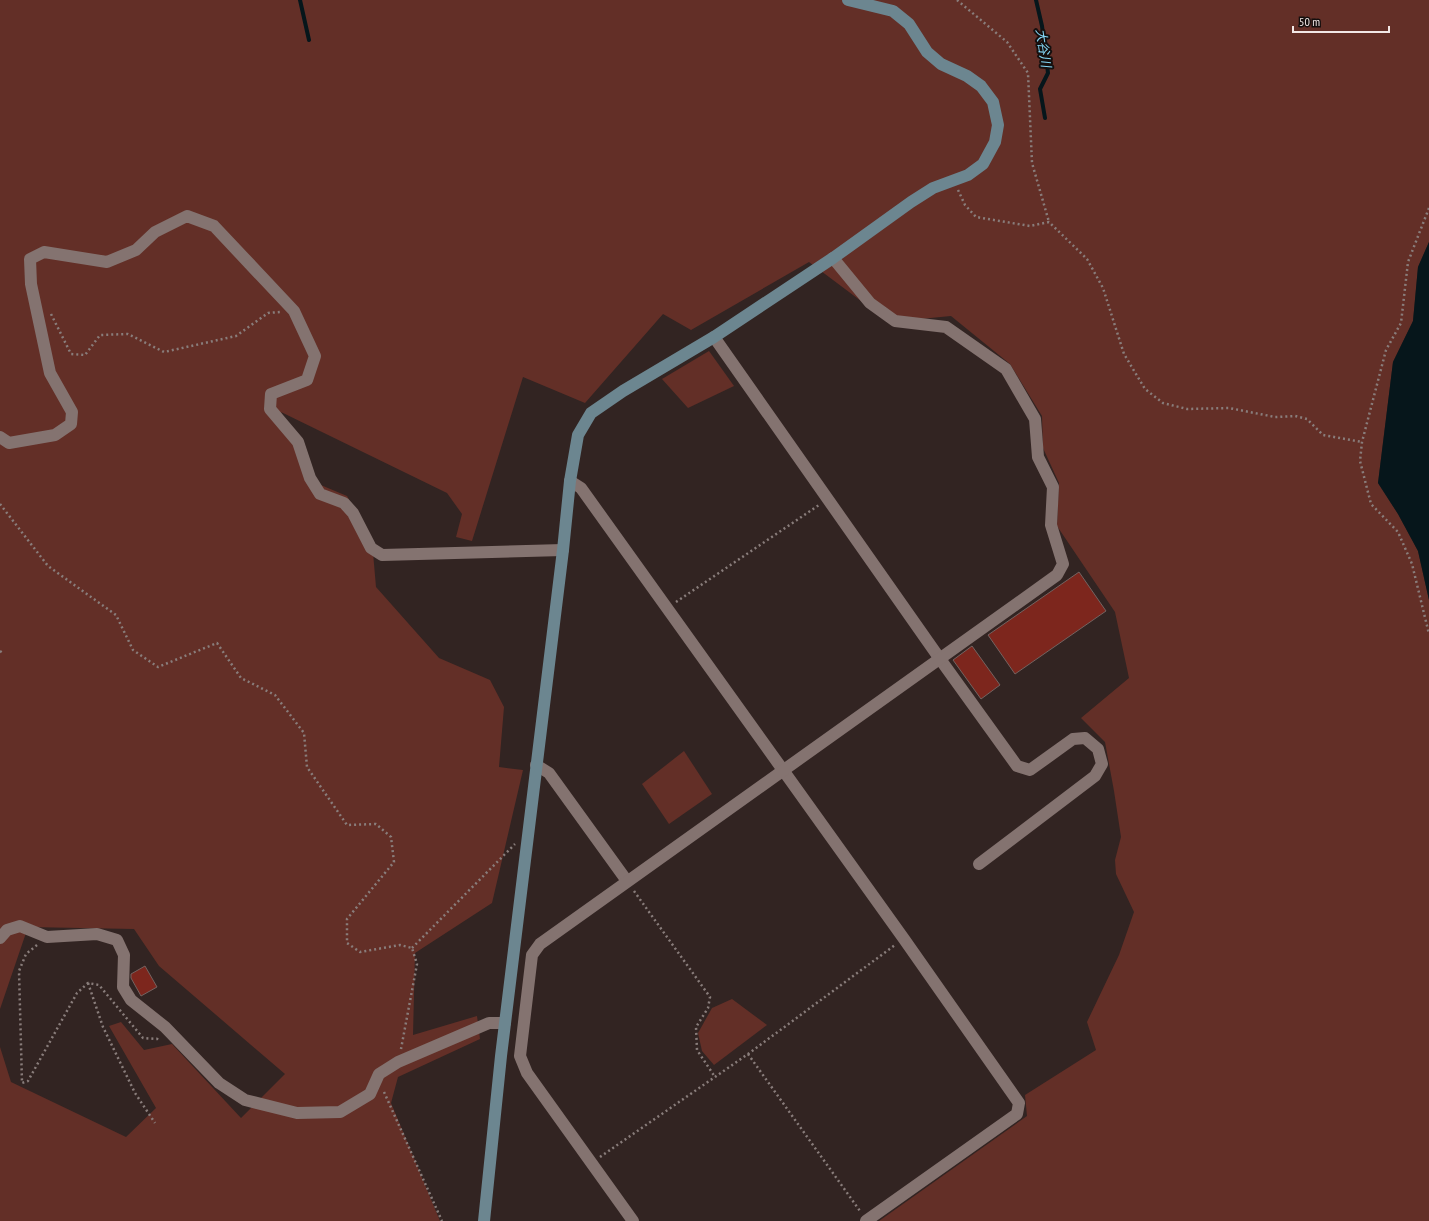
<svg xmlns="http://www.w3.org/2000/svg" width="1429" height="1221" font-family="'PT Sans Narrow','Noto Sans JP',sans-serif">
	<rect width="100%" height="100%" fill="#322422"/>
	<g fill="#632f27">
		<polygon points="0,0 1429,0 1429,242 1418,267 1413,321 1393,362 1378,483 1398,514 1418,551 1429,600 1429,1221 879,1221 1027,1116 1025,1095 1096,1050 1087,1022 1119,955 1134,912 1116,874 1115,860 1121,837 1114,791 1105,742 1081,718 1129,678 1115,612 1057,526 1059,483 1043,448 1042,416 1010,364 951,316 889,322 809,262 691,330 663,314 585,403 523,377 472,541 456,537 462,514 447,493 281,412 316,483 347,496 372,541 376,587 439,658 490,680 504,707 499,767 523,770 492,903 415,953 413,1035 477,1016 480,1039 398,1077 391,1103 440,1221 0,1221 0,1047 11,1082 126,1137 156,1108 109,1026 121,1022 144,1050 172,1044 241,1118 285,1074 159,966 134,929 28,927 0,1009"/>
		<polygon points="709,351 734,386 688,408 662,379"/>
		<polygon points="684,751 712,794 669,824 642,784"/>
		<polygon points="732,999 767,1025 714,1065 702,1051 698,1033 712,1008"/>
	</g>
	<polygon fill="#06161b" points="1429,242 1429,600 1418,551 1398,514 1378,483 1393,362 1413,321 1418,267"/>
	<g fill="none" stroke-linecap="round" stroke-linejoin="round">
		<g stroke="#06161b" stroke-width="4">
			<polyline points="300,0 309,40"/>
			<polyline points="1036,0 1042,26 1048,73 1040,89 1045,118"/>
		</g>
	</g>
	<g fill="#7d261d" stroke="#746360">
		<polygon points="1079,572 1106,611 1015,674 988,635"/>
		<polygon points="972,646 1000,685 981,699 953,660"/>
		<polygon points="145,966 157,987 141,996 131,978 131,974"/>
	</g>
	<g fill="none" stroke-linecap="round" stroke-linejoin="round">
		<g stroke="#897d7b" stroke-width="2.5" stroke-dasharray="2 3" stroke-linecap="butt">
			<polyline points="957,0 1007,42 1028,73 1032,163 1049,222"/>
			<polyline points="958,190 965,205 976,217 1030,226 1049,222 1087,259 1103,288 1124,354 1145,389 1163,403 1187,409 1229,408 1275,417 1295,416 1307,419 1323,435 1362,442"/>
			<polyline points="1429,208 1408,262 1401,323 1386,350 1362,442 1360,461 1371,504 1398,532 1412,564 1429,634"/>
			<polyline points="51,314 71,354 85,355 100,335 128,334 164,352 236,336 268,313 280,312"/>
			<polyline points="0,504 48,566 116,615 133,650 158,667 217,643 241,678 275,695 304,733 307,767 347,825 376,824 391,837 394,862 347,919 347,943 360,952 400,945 412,948 417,964 401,1049"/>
			<polyline points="676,602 819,505"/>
			<polyline points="0,651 4,654"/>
			<polyline points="634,891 710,997 708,1008 696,1027 697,1050 715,1077"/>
			<polyline points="37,945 26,954 19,971 22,1083 28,1081 77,993 88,983 99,985 143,1038 157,1039 159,1036"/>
			<polyline points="412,948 515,844"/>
			<polyline points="88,983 103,1027 135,1093 155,1123"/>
			<polyline points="748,1054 860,1211"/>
			<polyline points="384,1092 442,1221"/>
			<polyline points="600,1157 748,1054 895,945"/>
		</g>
		<g stroke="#847370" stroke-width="12">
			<polyline points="714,337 940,659 1017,766 1030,770 1073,739 1085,738 1098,749 1102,764 1095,776 979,864"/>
			<polyline points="0,437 9,443 55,435 71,424 72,412 50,373 31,284 30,259 44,252 107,262 136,250 155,232 187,216 214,226 294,311 315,356 307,380 271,394 270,409 298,442 310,478 320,494 344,503 353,513 371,548 382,555 563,550"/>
			<polyline points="570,481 581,488 904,939 1019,1103 1017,1114 866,1221"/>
			<polyline points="536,765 549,773 627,881"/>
			<polyline points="0,938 7,930 20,926 47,937 97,934 117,940 124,955 123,987 131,1000 165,1027 219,1083 245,1100 297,1113 340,1112 370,1094 379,1074 398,1062 489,1023 505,1023"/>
			<polyline points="633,1221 527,1073 520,1056 532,955 540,944 1057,575 1063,564 1051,525 1053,487 1038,457 1035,419 1006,369 946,327 895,321 870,303 833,258"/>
		</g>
		<polyline stroke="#6c8690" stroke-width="12" points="484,1221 501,1056 563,550 570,481 578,435 591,413 623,391 714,337 833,258 911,202 933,188 968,175 983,164 995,142 998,125 993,102 981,86 967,76 941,64 927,52 909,24 893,11 848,0"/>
	</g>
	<g text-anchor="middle" stroke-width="4" stroke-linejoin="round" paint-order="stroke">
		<g font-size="13" font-style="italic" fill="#85d7f6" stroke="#150f0e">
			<text transform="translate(1044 48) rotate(81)" y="5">大谷川</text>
		</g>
	</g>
	<path d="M1293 26v6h96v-6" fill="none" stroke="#f2e8e6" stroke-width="2"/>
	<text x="1299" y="26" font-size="12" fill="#f2e8e6" stroke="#150f0e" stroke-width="3" paint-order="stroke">50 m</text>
</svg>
